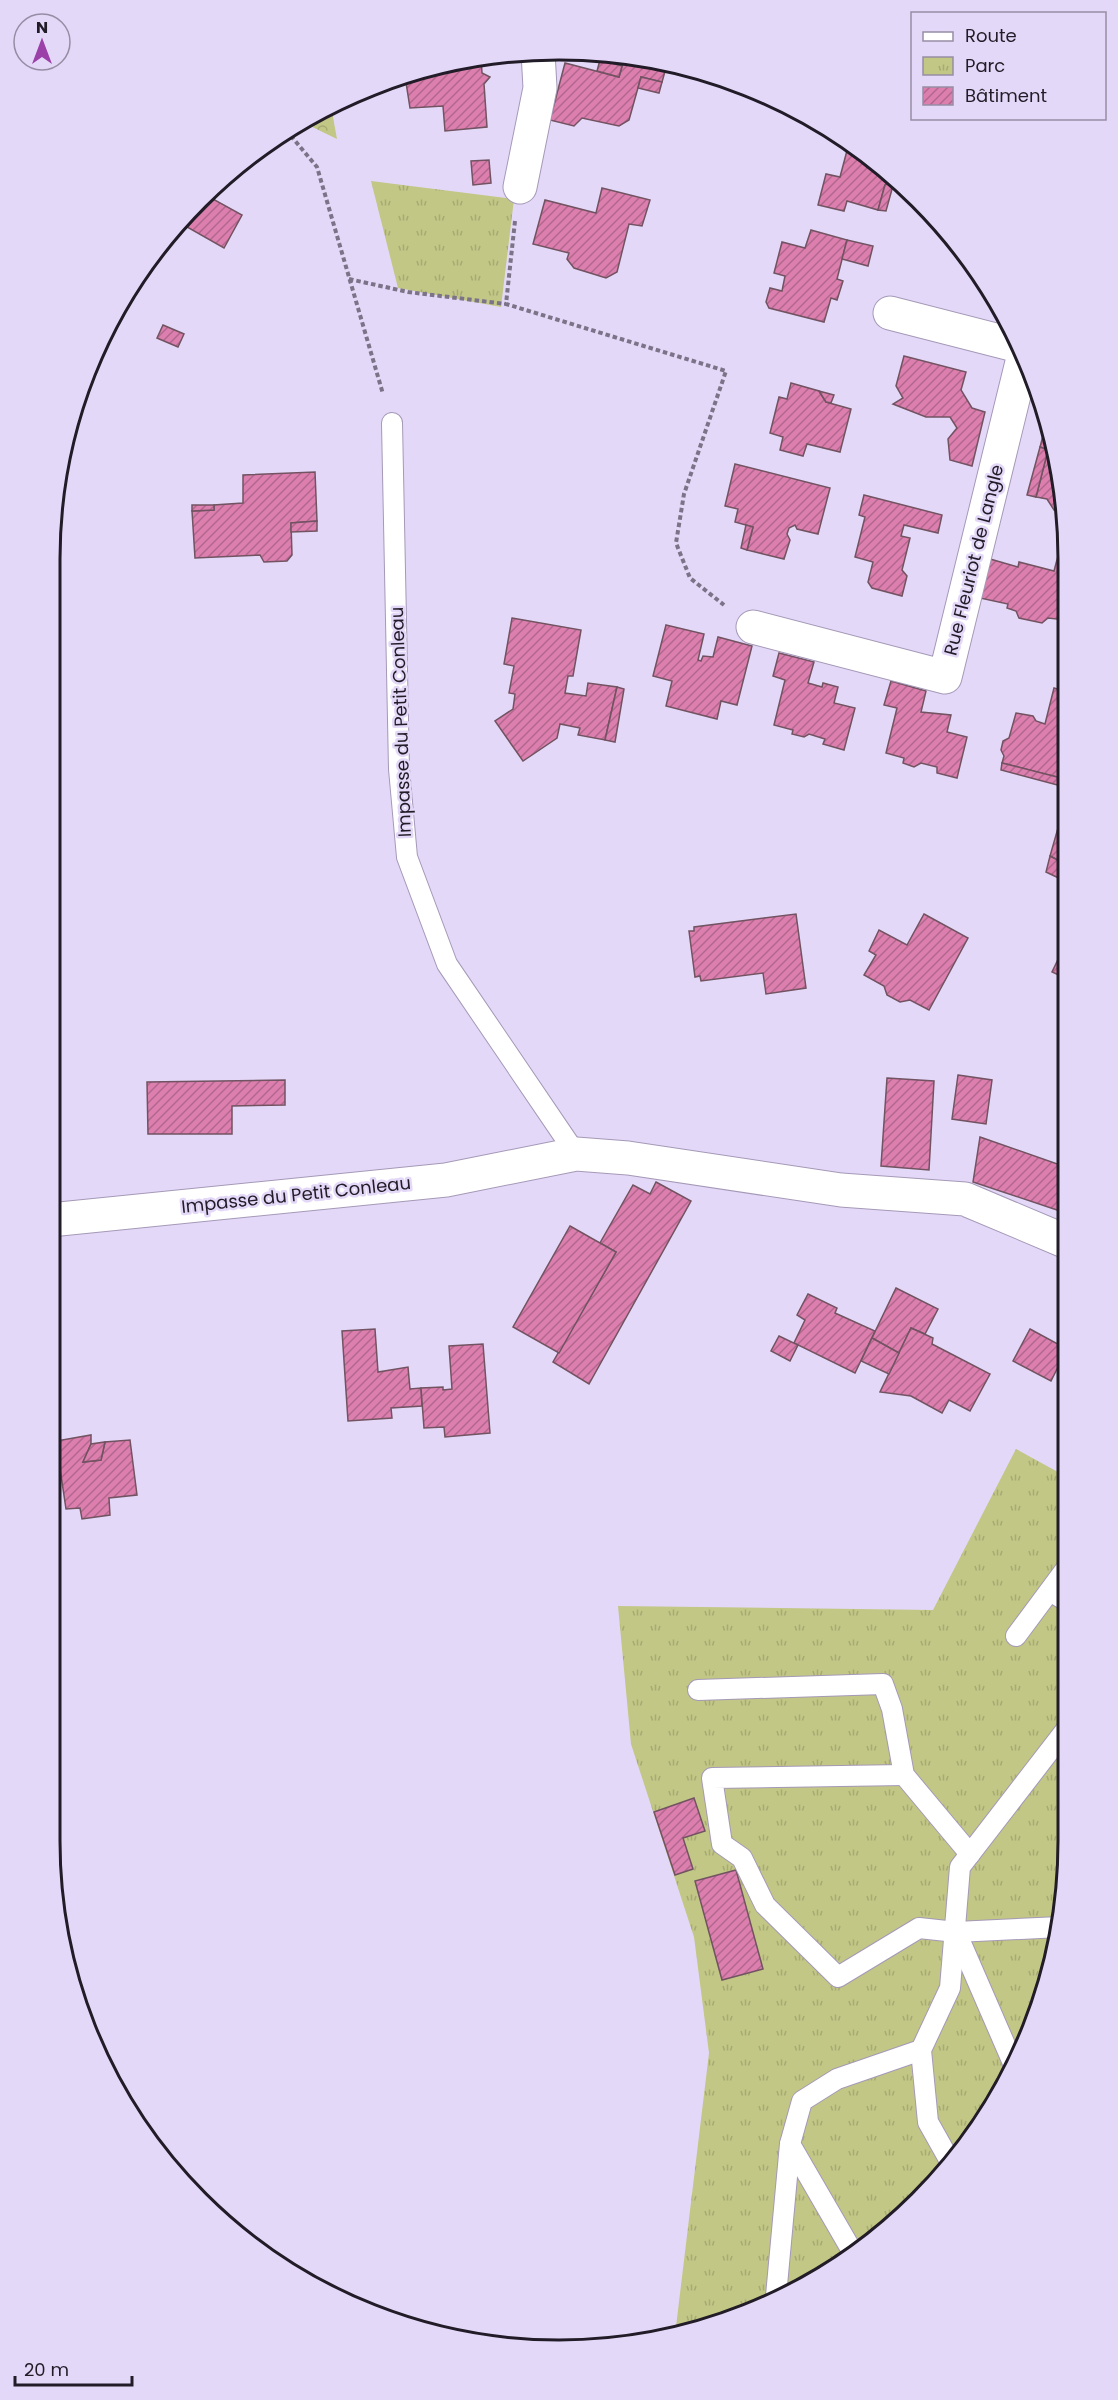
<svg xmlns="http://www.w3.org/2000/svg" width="1118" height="2400" font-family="Poppins,sans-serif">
	<defs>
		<pattern id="forest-crowns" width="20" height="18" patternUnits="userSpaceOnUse" patternTransform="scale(1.5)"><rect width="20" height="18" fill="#c2c785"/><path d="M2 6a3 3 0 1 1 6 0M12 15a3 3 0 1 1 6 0" fill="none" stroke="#a6aa73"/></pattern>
		<pattern id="park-tufts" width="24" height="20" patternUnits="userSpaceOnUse" patternTransform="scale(1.5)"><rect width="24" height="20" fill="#c2c785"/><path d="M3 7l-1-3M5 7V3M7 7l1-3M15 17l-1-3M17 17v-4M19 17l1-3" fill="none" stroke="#a6aa73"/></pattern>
		<pattern id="building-hatch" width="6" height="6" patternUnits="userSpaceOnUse" patternTransform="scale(1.5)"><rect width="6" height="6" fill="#dc7faf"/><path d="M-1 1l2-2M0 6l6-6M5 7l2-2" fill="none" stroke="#b2678e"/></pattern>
	</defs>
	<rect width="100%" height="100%" fill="#e4d8f8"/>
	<polygon fill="url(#forest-crowns)" points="331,106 337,139 302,122"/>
	<g fill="url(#park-tufts)">
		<polygon points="371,181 514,199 501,307 398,288"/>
		<polygon points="1016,1449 1067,1477 1068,1841 1059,1940 1030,2036 942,2177 813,2282 675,2335 709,2053 694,1937 631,1744 618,1606 933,1610"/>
	</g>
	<g fill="url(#building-hatch)" stroke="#715361" stroke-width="1.5">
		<polygon points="625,56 667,64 662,82 641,77 629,120 619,126 582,118 574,126 550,120 565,63 619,77"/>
		<polygon points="481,57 482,73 490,77 484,84 487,127 445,131 443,106 410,108 405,76 459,59"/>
		<polygon points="600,60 622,66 619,77 597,71"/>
		<polygon points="641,77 662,82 659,93 638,88"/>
		<polygon points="849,143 869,155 894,180 885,185 878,210 847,201 844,211 818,205 826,174 840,177"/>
		<polygon points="489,160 491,183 473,185 471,161"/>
		<polygon points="891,181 894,182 886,211 878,210 885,185"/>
		<polygon points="212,188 215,189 211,198 242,215 224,248 182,224 176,234 172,232 198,199"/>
		<polygon points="602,188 650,200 642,226 629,224 617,272 606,278 574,268 567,259 569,253 533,244 545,200 596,213"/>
		<polygon points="811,230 847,240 837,279 843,281 837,300 831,298 824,322 769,308 766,302 770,288 782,291 785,276 774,273 782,242 805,248"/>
		<polygon points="847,240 873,246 868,266 842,259"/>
		<polygon points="163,325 184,334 178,347 157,338"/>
		<polygon points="904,356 966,372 961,390 972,408 985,412 972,466 950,460 948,439 957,428 950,417 926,417 893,404 903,398 896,386"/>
		<polygon points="791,383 819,391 826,402 851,409 840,452 807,444 803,456 780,450 783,437 770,433 779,397 787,399"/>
		<polygon points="819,391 834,395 831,403 826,402"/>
		<polygon points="1045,428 1064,492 1064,512 1054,510 1047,499 1036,497 1048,450 1040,447"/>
		<polygon points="1040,447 1048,450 1036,497 1027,495"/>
		<polygon points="735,464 830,488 818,534 797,529 795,525 789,528 787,534 790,540 784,559 747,550 753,527 735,522 738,509 725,506"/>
		<polygon points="315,472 317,521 291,523 292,555 287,561 264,562 260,555 195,558 192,511 214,510 214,505 243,503 243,475"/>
		<polygon points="864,495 942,515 938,533 904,525 901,536 910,538 902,570 907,576 902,596 872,588 868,582 873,562 855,557 865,517 859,515"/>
		<polygon points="192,505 214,505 214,510 192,511"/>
		<polygon points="317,521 317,531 291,532 291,523"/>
		<polygon points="746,525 753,527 747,550 741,548"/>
		<polygon points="1059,552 1064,553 1065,620 1048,618 1042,623 1019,618 1016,611 1007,608 1008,604 980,598 990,559 1018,567 1019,562 1054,571"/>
		<polygon points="512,618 581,630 573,676 568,676 565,693 586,696 588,683 617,687 605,740 578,735 580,728 560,724 557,738 523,761 495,721 513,709 515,694 509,693 514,666 504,664"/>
		<polygon points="666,625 704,634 698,660 701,661 703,656 713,657 718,637 752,646 737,705 721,701 717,719 666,706 672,681 653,676"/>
		<polygon points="779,653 814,662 808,683 822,687 823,683 838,687 834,703 855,708 844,750 823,744 825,739 809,734 804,737 792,734 793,730 774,725 785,680 773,676"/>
		<polygon points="891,681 926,691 921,712 951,715 947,732 967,737 957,778 937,773 937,767 921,763 914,767 903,763 904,758 886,753 897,708 884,705"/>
		<polygon points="617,687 624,689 615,742 605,740"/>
		<polygon points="1054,688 1065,691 1065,779 1002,763 1004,756 1001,750 1003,741 1009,738 1016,713 1033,716 1036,721 1045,724"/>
		<polygon points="1002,763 1065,779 1065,787 1001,770"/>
		<polygon points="1060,821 1065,823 1065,864 1050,856"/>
		<polygon points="1050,856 1065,864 1065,881 1046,872"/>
		<polygon points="796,914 806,988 766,994 763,973 701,981 700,976 695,977 689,931 694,931 694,927"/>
		<polygon points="924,914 968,938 929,1010 910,1000 900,1002 887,995 884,986 864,975 876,955 869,951 879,930 907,945"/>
		<polygon points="1066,943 1066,978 1065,978 1052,972"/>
		<polygon points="958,1075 992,1080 986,1124 952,1119"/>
		<polygon points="887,1078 934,1081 929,1170 881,1166"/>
		<polygon points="285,1080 285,1105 232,1106 232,1134 148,1134 147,1082"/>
		<polygon points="980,1137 1066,1167 1066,1201 1063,1212 973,1182"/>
		<polygon points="656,1182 691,1201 589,1384 553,1362 616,1252 600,1243 633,1185 650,1194"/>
		<polygon points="570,1226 616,1252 559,1353 513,1327"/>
		<polygon points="896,1288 938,1309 925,1334 911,1328 899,1353 872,1338"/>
		<polygon points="808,1294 837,1308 835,1313 875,1331 855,1373 794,1343 805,1320 797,1315"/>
		<polygon points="911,1328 933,1338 932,1344 990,1374 970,1411 949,1400 942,1413 911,1396 880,1392"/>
		<polygon points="375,1329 378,1372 408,1367 410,1389 421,1388 422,1406 391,1408 392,1418 348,1421 342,1331"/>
		<polygon points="1030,1329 1067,1349 1051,1381 1013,1361"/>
		<polygon points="779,1336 798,1345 790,1361 771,1351"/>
		<polygon points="872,1338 899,1353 889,1374 861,1361"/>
		<polygon points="483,1344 490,1433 445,1437 444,1427 424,1428 421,1388 443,1387 443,1390 452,1389 449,1346"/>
		<polygon points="91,1435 91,1444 83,1462 101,1460 105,1442 130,1440 137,1495 109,1498 110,1515 82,1519 80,1508 66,1509 56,1441"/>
		<polygon points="105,1442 101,1460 83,1462 91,1444"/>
		<polygon points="694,1798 705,1831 683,1838 693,1869 675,1875 654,1812"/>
		<polygon points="736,1870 763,1969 722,1980 695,1881"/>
	</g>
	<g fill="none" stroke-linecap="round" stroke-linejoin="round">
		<defs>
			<g id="service">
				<polyline points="392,423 399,769 407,857 447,964 576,1154"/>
				<polyline points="1050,1591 1068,1602"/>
				<polyline points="1016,1636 1068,1566"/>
				<polyline points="698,1690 883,1684 892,1709 904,1775 970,1854"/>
				<polyline points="904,1775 712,1778 722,1844 742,1858 765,1905 838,1977 919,1928 956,1932 1060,1927"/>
				<polyline points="957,1934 1013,2063"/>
				<polyline points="790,2144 852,2251"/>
				<polyline points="951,2163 928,2122 921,2050 950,1988 960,1867 1068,1727"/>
				<polyline points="776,2296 790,2144 802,2101 837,2079 921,2050"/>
			</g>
			<g id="minor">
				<polyline points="520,187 540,88 538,52"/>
				<polyline points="890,313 1019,346"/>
				<polyline points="753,627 945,677 1024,354"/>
				<polyline points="50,1220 446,1180 576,1154 628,1158 841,1190 965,1199 1067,1242"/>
			</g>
		</defs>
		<use href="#service" stroke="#a599b7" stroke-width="22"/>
		<use href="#minor" stroke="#a599b7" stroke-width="35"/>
		<g stroke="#7c7388" stroke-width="4" stroke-dasharray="4.5 3" stroke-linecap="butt">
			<polyline points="286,130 317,167 383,394"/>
			<polyline points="515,221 506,304 726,371 684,494 676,543 690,578 724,605"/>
			<polyline points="349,279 408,292 506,304"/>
		</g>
		<use href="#service" stroke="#fff" stroke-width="20"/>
		<use href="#minor" stroke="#fff" stroke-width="33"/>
	</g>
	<g text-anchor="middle" stroke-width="5" stroke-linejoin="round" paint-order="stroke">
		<g font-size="18" fill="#211c27" stroke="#e4d8f8">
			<text transform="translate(974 560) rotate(-76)" y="6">Rue Fleuriot de Langle</text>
			<text transform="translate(401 722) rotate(-92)" y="6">Impasse du Petit Conleau</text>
			<text transform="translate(296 1195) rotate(-6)" y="6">Impasse du Petit Conleau</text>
		</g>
	</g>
	<path d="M0 0H1118V2400H0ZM559 60H559A499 499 0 0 1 1058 559V1841A499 499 0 0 1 559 2340H559A499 499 0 0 1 60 1841V559A499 499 0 0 1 559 60Z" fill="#e4d8f8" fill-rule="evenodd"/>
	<path fill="none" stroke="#211c27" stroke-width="3" d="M559 60H559A499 499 0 0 1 1058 559V1841A499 499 0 0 1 559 2340H559A499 499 0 0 1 60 1841V559A499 499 0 0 1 559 60Z"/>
	<rect x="911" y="12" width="195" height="108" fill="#e4d8f8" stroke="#968da4" stroke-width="1.5"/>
	<rect x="923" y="32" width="30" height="9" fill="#ffffff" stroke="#968da4" stroke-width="1.5"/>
	<text x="965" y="42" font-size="18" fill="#211c27">Route</text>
	<rect x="923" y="57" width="30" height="18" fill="url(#park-tufts)" stroke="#968da4" stroke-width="1.5"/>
	<text x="965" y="72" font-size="18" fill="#211c27">Parc</text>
	<rect x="923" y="87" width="30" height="18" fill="url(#building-hatch)" stroke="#968da4" stroke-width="1.5"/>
	<text x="965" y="102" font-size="18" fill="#211c27">Bâtiment</text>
	<g transform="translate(42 42)"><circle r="28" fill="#e4d8f8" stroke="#968da4" stroke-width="1.5"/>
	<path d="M0-4.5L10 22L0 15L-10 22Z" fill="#9b3fa9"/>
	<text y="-9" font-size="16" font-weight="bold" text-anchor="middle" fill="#211c27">N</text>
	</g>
	<path d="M15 2376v9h117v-9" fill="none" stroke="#211c27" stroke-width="3"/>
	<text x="24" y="2376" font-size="18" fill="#211c27" stroke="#e4d8f8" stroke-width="4.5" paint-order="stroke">20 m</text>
</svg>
